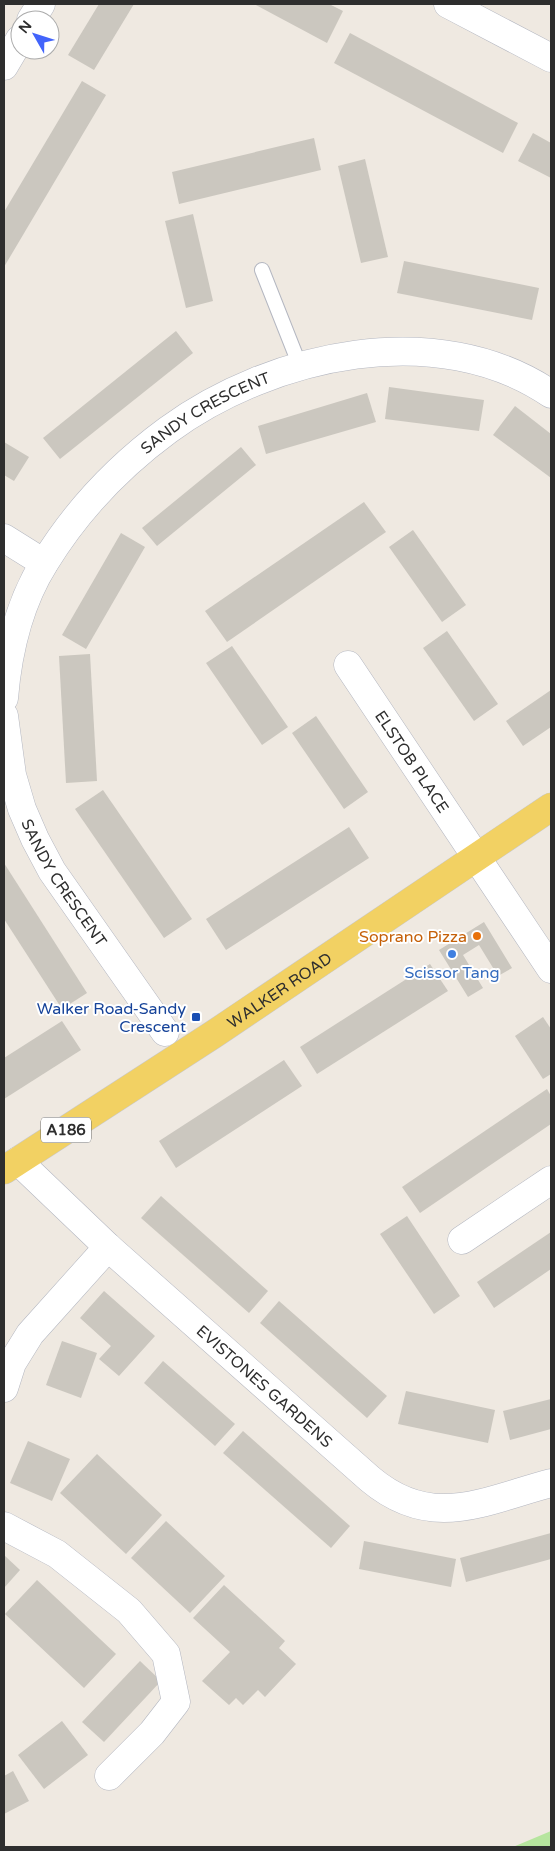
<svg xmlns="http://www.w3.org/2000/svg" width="555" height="1851" font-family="'Varela Round',sans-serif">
	<rect width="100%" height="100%" fill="#efe9e1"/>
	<polygon fill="#b6e59e" points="551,1831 551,1847 513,1847"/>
	<g fill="#cbc7bf">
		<polygon points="99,4 134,4 94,70 68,55"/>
		<polygon points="254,4 329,4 343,11 327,43"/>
		<polygon points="350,33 518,123 503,153 334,63"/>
		<polygon points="82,81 106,95 4,267 4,212"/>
		<polygon points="533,133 551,143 551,178 518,161"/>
		<polygon points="314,138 321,170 179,204 172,172"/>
		<polygon points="365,159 388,257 361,263 338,166"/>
		<polygon points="193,214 213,301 186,308 165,221"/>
		<polygon points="404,261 539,288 532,320 397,293"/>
		<polygon points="176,331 193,353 60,459 43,438"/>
		<polygon points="389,387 484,400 479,431 385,419"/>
		<polygon points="367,393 376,422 266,454 258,426"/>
		<polygon points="515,406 551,434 551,478 493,435"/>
		<polygon points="4,442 29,457 14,481 4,475"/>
		<polygon points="241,447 256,465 157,546 142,528"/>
		<polygon points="364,502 386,532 227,642 205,611"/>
		<polygon points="413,530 466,605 442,622 389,547"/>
		<polygon points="121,533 145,547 86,649 62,635"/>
		<polygon points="447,631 498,704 474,721 423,648"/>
		<polygon points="232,646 288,727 262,745 206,663"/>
		<polygon points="90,654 97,781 66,783 59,656"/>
		<polygon points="551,690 551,727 523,746 506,721"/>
		<polygon points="316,716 368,792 344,809 292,733"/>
		<polygon points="103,790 192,919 164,938 75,809"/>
		<polygon points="349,827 369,858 226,950 206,919"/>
		<polygon points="4,863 87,993 62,1009 4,919"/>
		<polygon points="484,922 512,968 498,976 479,945 463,955 483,988 468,997 439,950"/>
		<polygon points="430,964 448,991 317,1074 300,1047"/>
		<polygon points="543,1017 551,1029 551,1074 543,1079 515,1036"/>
		<polygon points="62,1021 81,1050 4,1099 4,1058"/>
		<polygon points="284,1060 302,1086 176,1168 159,1141"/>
		<polygon points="547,1089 551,1096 551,1124 420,1213 402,1187"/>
		<polygon points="161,1196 268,1291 249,1313 141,1218"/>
		<polygon points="407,1216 460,1296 434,1314 380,1234"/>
		<polygon points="551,1232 551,1269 494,1308 477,1282"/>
		<polygon points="104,1291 155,1336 119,1376 99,1359 111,1346 80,1318"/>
		<polygon points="279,1301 387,1396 367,1418 260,1323"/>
		<polygon points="62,1341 97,1353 81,1398 46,1385"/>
		<polygon points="163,1361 235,1424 215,1446 144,1383"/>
		<polygon points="406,1391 495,1410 488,1443 398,1424"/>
		<polygon points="551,1399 551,1429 510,1440 503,1411"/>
		<polygon points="243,1431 350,1526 331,1548 223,1453"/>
		<polygon points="28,1441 70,1459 52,1501 10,1483"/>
		<polygon points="97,1454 162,1515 126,1554 60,1493"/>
		<polygon points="166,1521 225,1576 190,1613 131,1558"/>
		<polygon points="551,1533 551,1559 466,1582 460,1558"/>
		<polygon points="364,1541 456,1559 451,1587 359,1569"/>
		<polygon points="4,1555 20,1570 4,1588"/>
		<polygon points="37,1580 116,1654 84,1688 5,1614"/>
		<polygon points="224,1585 285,1641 279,1648 296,1664 265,1697 258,1690 243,1705 236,1698 229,1705 202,1681 230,1652 193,1618"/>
		<polygon points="140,1661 161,1681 104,1742 82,1722"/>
		<polygon points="62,1721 88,1755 44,1789 18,1755"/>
		<polygon points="13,1771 29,1801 4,1814 4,1776"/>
	</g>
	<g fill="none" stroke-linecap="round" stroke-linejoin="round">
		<defs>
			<polyline id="lane" points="262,270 300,366"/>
			<g id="street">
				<polyline points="31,20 41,4"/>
				<polyline points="4,66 20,39"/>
				<polyline points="4,538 44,563"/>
				<path id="s1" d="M348,665L551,969"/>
				<path id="s2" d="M4,698C8,650 19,603 45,562C77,510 119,466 168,430C272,354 438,317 551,394"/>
				<path id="s3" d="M4,716L12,775L22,809L35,839L52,871L165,1032"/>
				<path id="s4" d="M18,1161L108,1247L370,1479C432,1531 483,1501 551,1483"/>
				<polyline points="462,1240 551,1180"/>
				<polyline points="4,1388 12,1363 30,1334 108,1247"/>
				<polyline points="4,1526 57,1554 129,1611 166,1654 176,1702 152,1733 109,1776"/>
			</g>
			<polyline id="secondary" points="448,4 551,58"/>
			<g id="primary">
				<path id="s5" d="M4,1170L214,1034L551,807"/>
			</g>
		</defs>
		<use href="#lane" stroke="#b4b7c1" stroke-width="16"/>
		<use href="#street" stroke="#b4b7c1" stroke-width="29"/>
		<use href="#secondary" stroke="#b4b7c1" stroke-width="29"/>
		<use href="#primary" stroke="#c9c9c9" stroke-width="29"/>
		<use href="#lane" stroke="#fff" stroke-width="14"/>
		<use href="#street" stroke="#fff" stroke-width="28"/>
		<use href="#secondary" stroke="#fff" stroke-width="28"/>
		<use href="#primary" stroke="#f2d163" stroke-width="28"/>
	</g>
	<circle fill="#e8710a" stroke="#fff" stroke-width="2" cx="477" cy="936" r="5"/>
	<circle fill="#3f7fe0" stroke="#fff" stroke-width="2" cx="452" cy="954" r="5"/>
	<rect fill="#1a4fb4" stroke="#fff" stroke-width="2" x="191" y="1012" width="10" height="10" rx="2.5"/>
	<g text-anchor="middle" stroke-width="4" stroke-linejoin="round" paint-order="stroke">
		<rect fill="#fff" stroke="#6d6d6d" stroke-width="1" x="41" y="1117.5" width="50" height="25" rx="4"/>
		<g font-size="15" font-weight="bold" fill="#2e2e2e">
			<text x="66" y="1135">A186</text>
		</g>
		<g font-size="16" fill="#2e2e2e" stroke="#fff">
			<text dy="6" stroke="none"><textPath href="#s2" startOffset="366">SANDY CRESCENT</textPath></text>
			<text dy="6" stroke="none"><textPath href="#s1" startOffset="116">ELSTOB PLACE</textPath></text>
			<text dy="6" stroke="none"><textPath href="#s3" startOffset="180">SANDY CRESCENT</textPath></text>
			<text dy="6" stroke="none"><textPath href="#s5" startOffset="329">WALKER ROAD</textPath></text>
			<text dy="6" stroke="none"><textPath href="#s4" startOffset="334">EVISTONES GARDENS</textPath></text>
		</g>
		<g font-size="16" fill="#c56008" stroke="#fff" text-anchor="end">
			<text x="467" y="942">Soprano Pizza</text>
		</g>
		<g font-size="16" fill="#366cbe" stroke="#fff">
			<text x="452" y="978">Scissor Tang</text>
		</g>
		<g font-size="16" fill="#164399" stroke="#fff" text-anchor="end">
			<text x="186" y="1014">Walker Road-Sandy<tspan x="186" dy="18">Crescent</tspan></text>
		</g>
	</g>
	<rect width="555" height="1851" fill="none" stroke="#2e2e2e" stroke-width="10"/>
	<g transform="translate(35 35) rotate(309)"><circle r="24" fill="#ffffff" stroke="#ababab"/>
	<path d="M0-4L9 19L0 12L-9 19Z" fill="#4264fb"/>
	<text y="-8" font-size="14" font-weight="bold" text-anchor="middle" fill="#2e2e2e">N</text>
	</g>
</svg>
